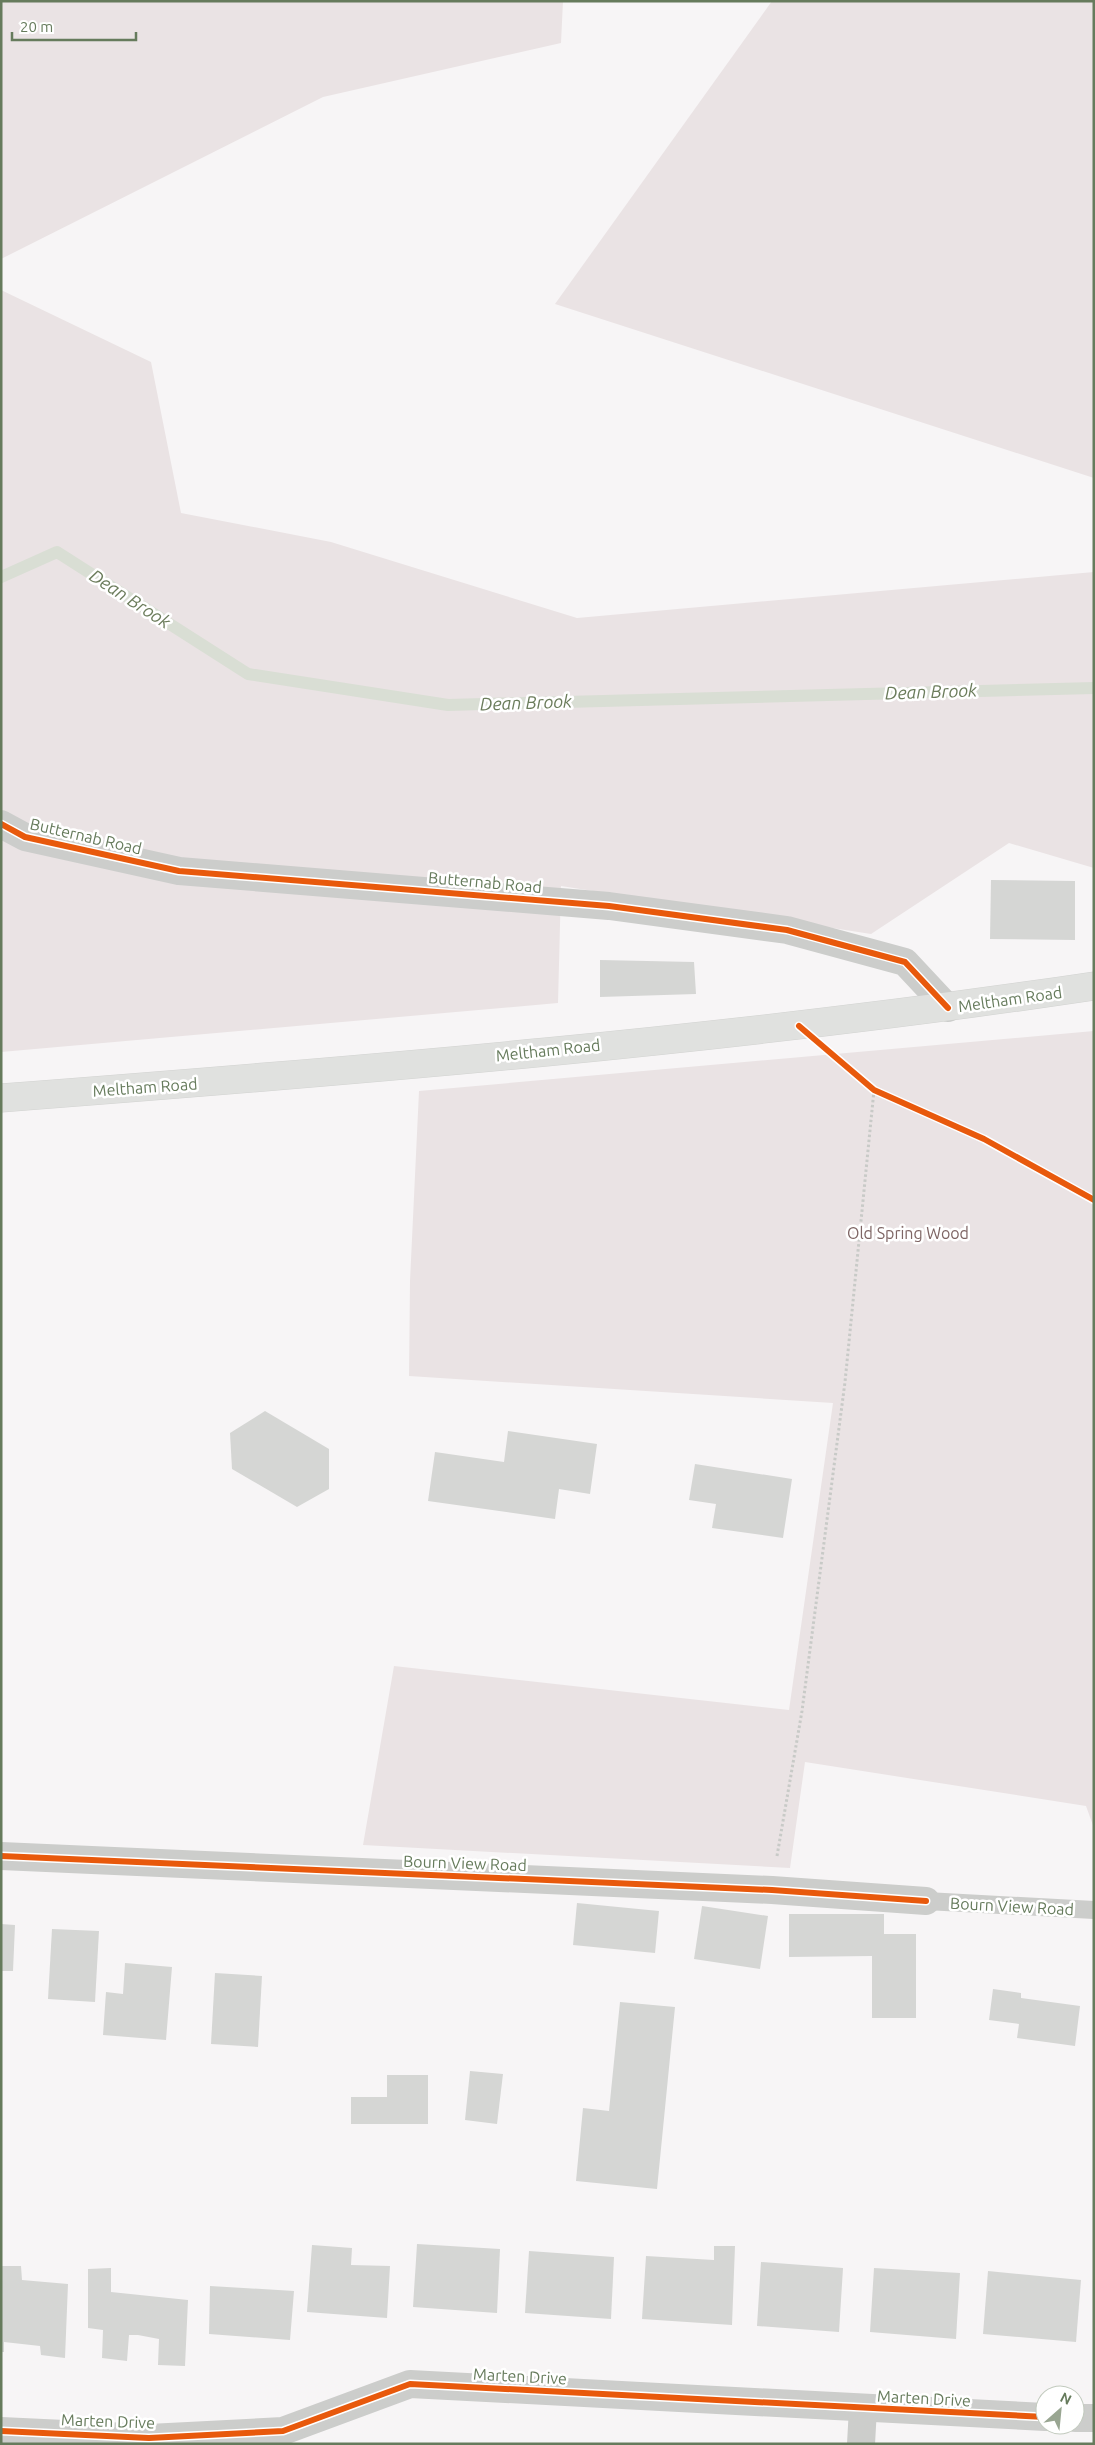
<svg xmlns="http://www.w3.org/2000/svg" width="1095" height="2445" font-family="Ubuntu,sans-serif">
	<rect width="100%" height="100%" fill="#f7f5f6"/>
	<g fill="#eae3e4">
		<polygon points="1,1 563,1 561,43 323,97 1,259"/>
		<polygon points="772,1 1094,1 1094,478 555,304"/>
		<polygon points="1,290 151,362 181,513 331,542 577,618 1094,572 1094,868 1009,843 871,934 561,886 558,1003 1,1052"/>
		<polygon points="1094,1031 1094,1828 1086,1806 805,1762 790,1868 363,1845 394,1666 789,1710 833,1403 409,1376 410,1281 419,1091"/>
	</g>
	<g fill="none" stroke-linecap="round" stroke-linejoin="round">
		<polyline stroke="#d9ded4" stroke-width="12" points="1,577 57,552 248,674 448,705 1094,688"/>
	</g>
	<g fill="#d5d6d4">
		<polygon points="991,880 1075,881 1075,940 990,939"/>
		<polygon points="600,960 694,962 696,994 600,997"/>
		<polygon points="265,1411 329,1449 329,1489 297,1507 232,1469 230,1433"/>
		<polygon points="508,1431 597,1444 590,1494 559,1489 555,1519 428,1501 435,1452 504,1462"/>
		<polygon points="695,1464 792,1479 783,1538 712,1528 716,1504 689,1500"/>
		<polygon points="577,1903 659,1911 655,1953 573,1945"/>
		<polygon points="702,1906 768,1916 760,1969 694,1959"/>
		<polygon points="789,1914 884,1914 884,1934 916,1934 916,2018 872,2018 872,1956 789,1957"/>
		<polygon points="1,1924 15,1925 13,1971 1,1971"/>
		<polygon points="52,1929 99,1931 95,2002 48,1999"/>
		<polygon points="125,1963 172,1967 166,2040 103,2035 106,1992 123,1994"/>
		<polygon points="215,1973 262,1976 258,2047 211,2044"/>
		<polygon points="993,1989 1021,1993 1021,1998 1080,2006 1075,2046 1017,2038 1019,2024 989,2020"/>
		<polygon points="620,2002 675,2007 657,2189 576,2181 583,2108 609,2111"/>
		<polygon points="470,2071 503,2074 497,2124 465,2120"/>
		<polygon points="387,2075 428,2075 428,2124 351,2124 351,2097 387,2097"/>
		<polygon points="417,2244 500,2249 497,2313 413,2307"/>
		<polygon points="312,2245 352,2248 351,2265 390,2266 387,2318 307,2312"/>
		<polygon points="714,2246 735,2246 732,2325 642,2319 646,2256 714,2260"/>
		<polygon points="529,2251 614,2257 611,2319 525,2313"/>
		<polygon points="761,2262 843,2268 839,2332 757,2326"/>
		<polygon points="1,2266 21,2266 22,2280 68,2284 65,2358 41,2355 40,2346 4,2342 4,2352 1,2352"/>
		<polygon points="111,2268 111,2292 188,2300 185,2366 158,2365 159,2339 138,2335 129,2335 127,2361 102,2358 103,2330 88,2328 88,2269"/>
		<polygon points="874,2268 960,2273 956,2339 870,2332"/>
		<polygon points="988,2271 1081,2280 1076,2342 983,2334"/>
		<polygon points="210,2286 294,2291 290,2340 209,2334"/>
	</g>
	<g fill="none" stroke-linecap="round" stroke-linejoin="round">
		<defs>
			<path id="secondary" d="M1,1098C366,1070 732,1040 1094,986"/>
		</defs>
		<use href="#secondary" stroke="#d2d3d1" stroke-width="29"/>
		<polyline stroke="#c8cac7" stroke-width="3" stroke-dasharray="2.5 2.5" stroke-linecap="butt" points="777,1856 802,1711 845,1382 874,1090"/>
		<polyline stroke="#cccdcb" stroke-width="18" points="926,1901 1094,1910"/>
		<g stroke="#cccdcb" stroke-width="28">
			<polyline points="1,824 25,837 179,871 609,906 787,930 905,962 948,1008"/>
			<polyline points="1,1856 772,1890 926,1901"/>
			<polyline points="1075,2418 1094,2418"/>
			<polyline points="1,2431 149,2438 283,2431 410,2384 1045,2417"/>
			<polyline points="861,2444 863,2408"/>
		</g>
		<use href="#secondary" stroke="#e0e1df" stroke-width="28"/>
		<defs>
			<g id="cycleway">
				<polyline points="1,824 25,837 179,871 609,906 787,930 905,962 948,1008"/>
				<polyline points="799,1026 874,1090 984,1139 1094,1200"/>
				<polyline points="1,1856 772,1890 926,1901"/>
				<polyline points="1,2431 149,2438 283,2431 410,2384 1045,2417"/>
			</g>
		</defs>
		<use href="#cycleway" stroke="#fff" stroke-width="9"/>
		<use href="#cycleway" stroke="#e8590c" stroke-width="6"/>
	</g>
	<g text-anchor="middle" stroke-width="5" stroke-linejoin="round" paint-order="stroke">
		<g font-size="16" fill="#667b5c" stroke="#fff">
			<text transform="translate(86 836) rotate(13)" y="6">Butternab Road</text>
			<text transform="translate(485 882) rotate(5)" y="6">Butternab Road</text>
			<text transform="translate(1010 999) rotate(-8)" y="6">Meltham Road</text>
			<text transform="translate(548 1050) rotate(-6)" y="6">Meltham Road</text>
			<text transform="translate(145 1087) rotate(-4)" y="6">Meltham Road</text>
			<text transform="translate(465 1863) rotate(2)" y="6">Bourn View Road</text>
			<text transform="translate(1012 1906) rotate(3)" y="6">Bourn View Road</text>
			<text transform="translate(520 2376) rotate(3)" y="6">Marten Drive</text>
			<text transform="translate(924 2398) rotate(3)" y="6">Marten Drive</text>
			<text transform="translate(108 2421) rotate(2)" y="6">Marten Drive</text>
		</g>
		<g font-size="16" fill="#7e6564" stroke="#fff">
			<text x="908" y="1239">Old Spring Wood</text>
		</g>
		<g font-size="18" font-style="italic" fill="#6b7c5b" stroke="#fff">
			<text transform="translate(130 599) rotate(33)" y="6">Dean Brook</text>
			<text transform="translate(931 692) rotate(-2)" y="6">Dean Brook</text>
			<text transform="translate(526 703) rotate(-2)" y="6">Dean Brook</text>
		</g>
	</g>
	<rect width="1095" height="2445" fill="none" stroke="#667b5c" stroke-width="5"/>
	<g transform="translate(1060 2410) rotate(27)"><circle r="24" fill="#ffffff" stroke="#c2cabe"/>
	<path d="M0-4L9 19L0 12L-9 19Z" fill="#99a692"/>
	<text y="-8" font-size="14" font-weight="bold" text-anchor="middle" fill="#667b5c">N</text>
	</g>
	<path d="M12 32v8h124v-8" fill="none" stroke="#667b5c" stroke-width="2.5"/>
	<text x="20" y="32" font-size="15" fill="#667b5c" stroke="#ffffff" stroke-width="4" paint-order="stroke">20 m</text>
</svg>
